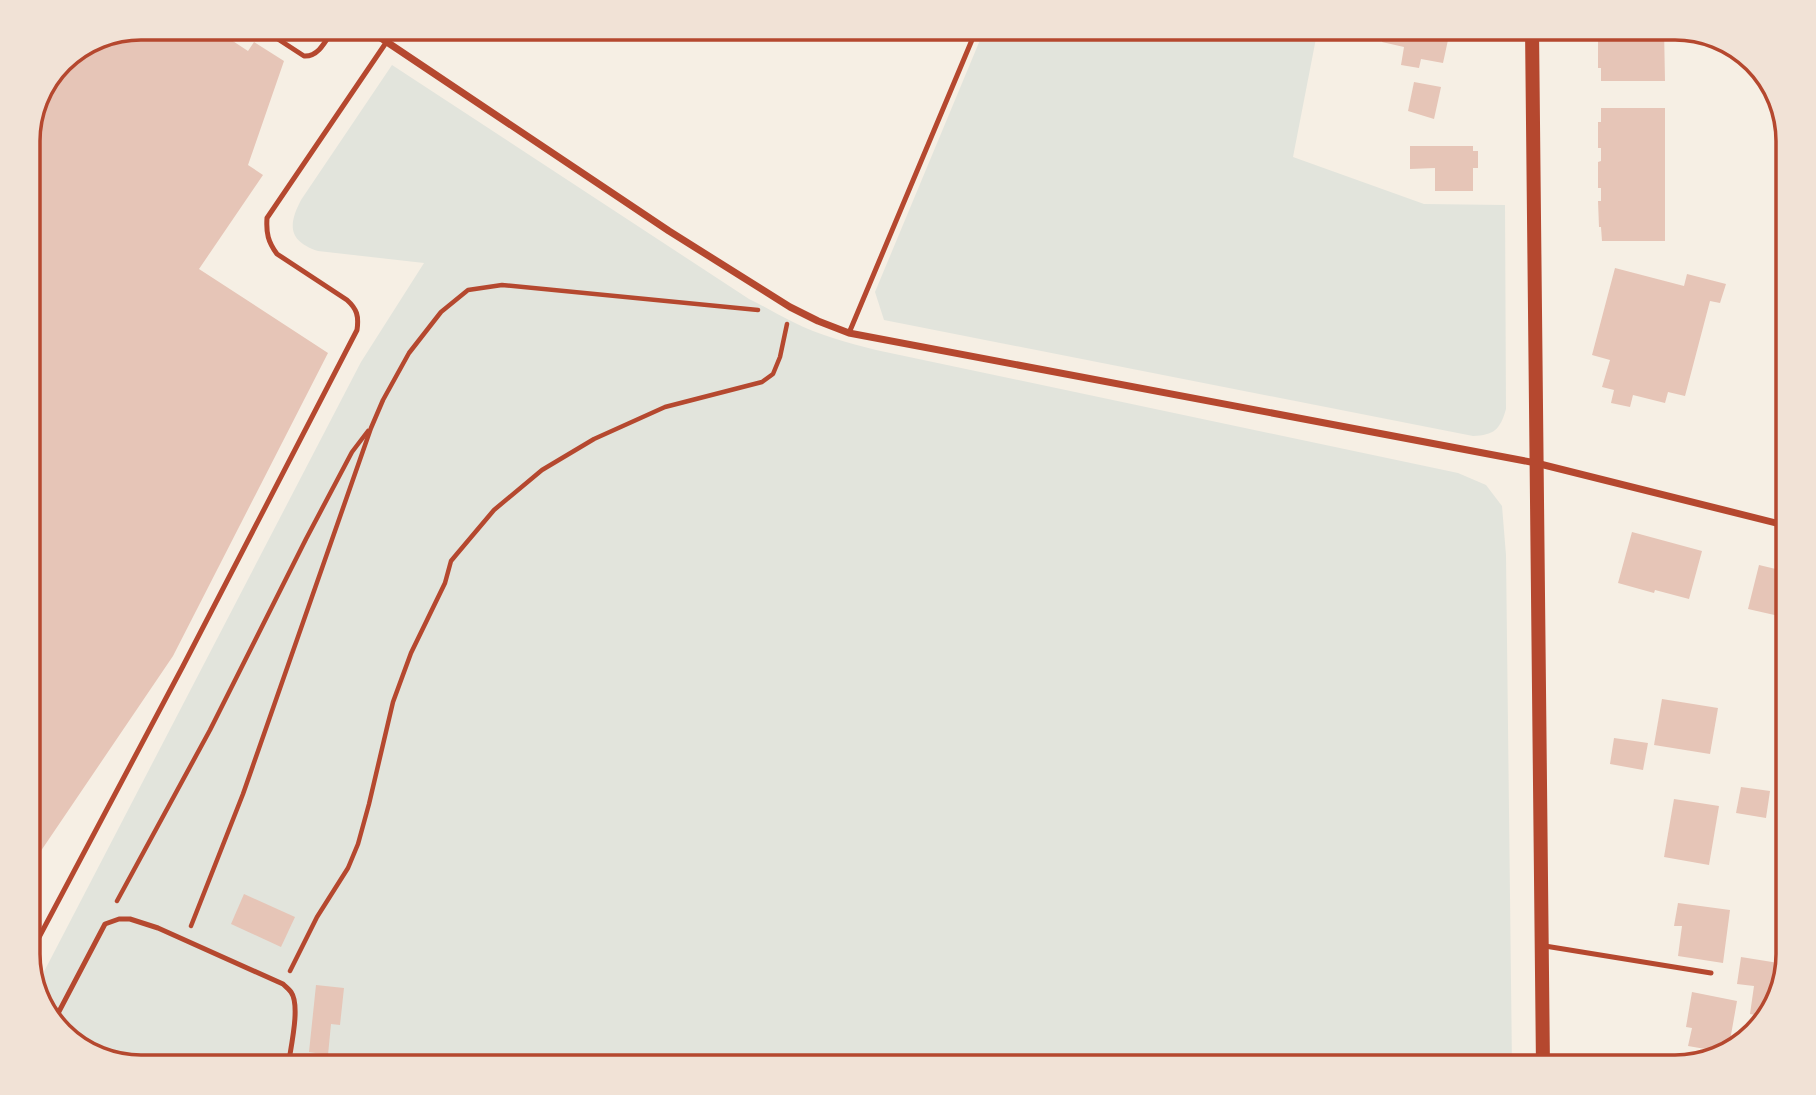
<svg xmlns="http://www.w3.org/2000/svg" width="1816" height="1095" font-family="Overpass,sans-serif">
	<rect width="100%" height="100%" fill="#f6efe4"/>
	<g fill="#e2e4dc">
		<path d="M985,28H1318L1293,157L1424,204L1505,205L1506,409C1500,430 1494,435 1473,436L884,320L875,292Z"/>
		<path d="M392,65L749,299C764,306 778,315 793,322C819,335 848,343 876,350L1458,473L1486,485L1502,506L1506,555L1512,1067H142L85,1052L43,1010L36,987L361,362L424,263L318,251C288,241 288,225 301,200Z"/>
	</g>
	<g fill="#e6c5b7">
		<polygon points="142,28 213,28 248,51 254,42 284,61 248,165 263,175 199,269 328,353 173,656 28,870 28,135 62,61"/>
		<polygon points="1385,28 1448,28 1445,39 1448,40 1443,63 1421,59 1419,68 1401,65 1404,47 1382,42"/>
		<polygon points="1601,28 1664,28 1665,81 1601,81 1601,68 1598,68 1598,41 1601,41"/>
		<polygon points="1414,82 1441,87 1434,119 1408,111"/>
		<polygon points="1601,108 1665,108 1665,241 1602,241 1601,227 1599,227 1598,201 1601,201 1601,188 1598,188 1598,162 1601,161 1601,148 1598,148 1598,122 1601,122"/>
		<polygon points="1410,146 1473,146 1473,151 1478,151 1478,168 1473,168 1473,191 1435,191 1435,168 1410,169"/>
		<polygon points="1615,268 1684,286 1687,274 1726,284 1720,303 1710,301 1685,396 1668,392 1665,403 1633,395 1630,407 1611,403 1614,390 1602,387 1610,360 1592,355"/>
		<polygon points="1787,381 1788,381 1788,427 1776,424"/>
		<polygon points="1632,532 1702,551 1689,599 1655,590 1654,593 1618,583"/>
		<polygon points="1759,565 1788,572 1788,618 1748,609"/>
		<polygon points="1662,699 1718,708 1710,754 1654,745"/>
		<polygon points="1614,738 1648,743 1643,770 1610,764"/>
		<polygon points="1741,787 1770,791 1766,818 1736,813"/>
		<polygon points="1674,799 1719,806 1709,865 1664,857"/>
		<polygon points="244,894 295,917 281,947 231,924"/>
		<polygon points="1678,903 1730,910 1723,963 1678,956 1682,926 1674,926"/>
		<polygon points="1741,957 1784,964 1773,1010 1766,1017 1750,1014 1754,986 1737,984"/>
		<polygon points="316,985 344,988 340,1025 331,1024 328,1055 309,1052"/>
		<polygon points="1692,992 1737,1001 1728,1052 1711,1057 1710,1057 1711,1050 1688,1046 1692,1028 1686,1027"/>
	</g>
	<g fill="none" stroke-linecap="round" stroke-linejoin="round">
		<g stroke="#b5482f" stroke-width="4.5">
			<polyline points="117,901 210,730 306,539 352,452 368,431"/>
			<polyline points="191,926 243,794 371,428 383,400 409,353 441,312 468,290 502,285 758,310"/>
			<polyline points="290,971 317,917 348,868 358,844 369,804 393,702 411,653 445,583 451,561 456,555 494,510 542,470 594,439 665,407 762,382 773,374 780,357 787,324"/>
		</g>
		<g stroke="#b5482f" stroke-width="5">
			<path d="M261,28L304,56C319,57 326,40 334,28"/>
			<polyline points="849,333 977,28"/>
			<polyline points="1545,946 1711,973"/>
			<path d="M28,958L183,666L357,330C359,316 357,309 347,300L277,254C268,242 266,233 267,218L396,28"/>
			<path d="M54,1021L105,924L119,919H130L158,928L283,984C286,987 289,989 291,992C301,1006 290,1050 288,1067"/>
		</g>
		<polyline stroke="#b5482f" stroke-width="7" points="366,28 669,231 790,307 818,321 849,333 1536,463 1788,526"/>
		<polyline stroke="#b5482f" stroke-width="14" points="1532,28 1543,1067"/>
	</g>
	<path d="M0 0H1816V1095H0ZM141 40H1675A101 101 0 0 1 1776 141V954A101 101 0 0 1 1675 1055H141A101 101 0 0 1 40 954V141A101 101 0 0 1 141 40Z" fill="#f1e2d6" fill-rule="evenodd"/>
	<path fill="none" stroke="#b5482f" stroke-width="3.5" d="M141 40H1675A101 101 0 0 1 1776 141V954A101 101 0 0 1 1675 1055H141A101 101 0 0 1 40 954V141A101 101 0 0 1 141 40Z"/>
</svg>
